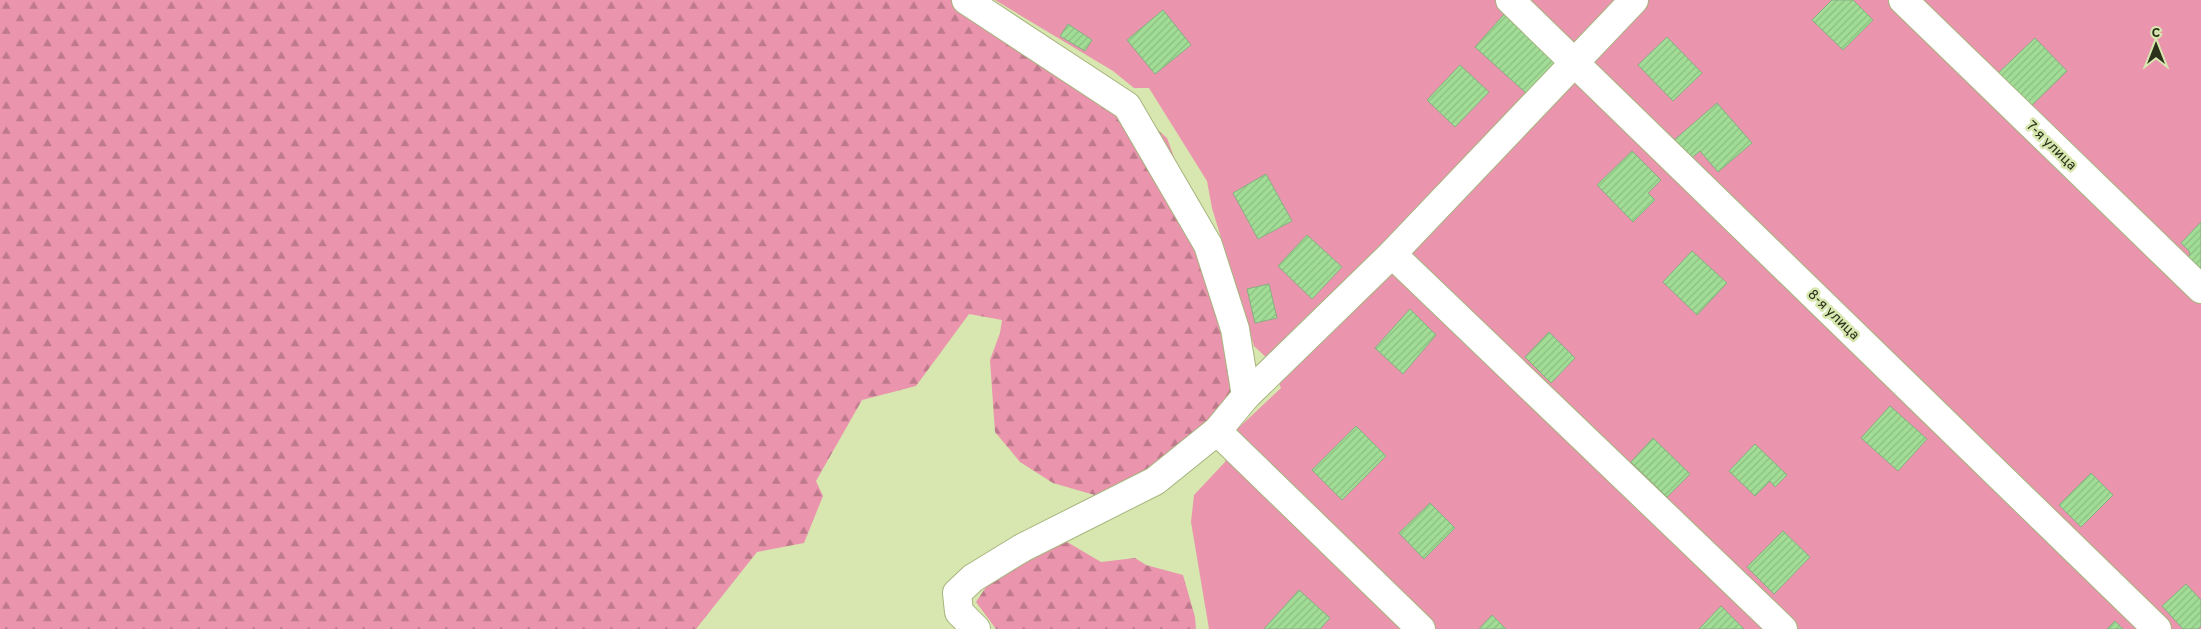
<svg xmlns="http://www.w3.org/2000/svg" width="2201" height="629" font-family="Overpass,sans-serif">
	<defs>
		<pattern id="forest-firs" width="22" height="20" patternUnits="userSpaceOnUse" patternTransform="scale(1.25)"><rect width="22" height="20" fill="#ea94ad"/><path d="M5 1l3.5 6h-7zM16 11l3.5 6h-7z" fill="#be798c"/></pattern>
		<pattern id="building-hatch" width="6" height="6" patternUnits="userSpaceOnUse" patternTransform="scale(1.25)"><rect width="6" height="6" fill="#a1dd96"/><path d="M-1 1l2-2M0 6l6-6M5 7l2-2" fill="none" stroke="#8bbe81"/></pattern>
	</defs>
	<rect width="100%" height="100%" fill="#d7e7af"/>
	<polygon fill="#ea94ad" points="995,0 2201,0 2201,629 1209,629 1191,522 1194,495 1225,462 1233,433 1281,388 1270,361 1254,346 1212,208 1207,181 1149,88 1134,88 1113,71"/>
	<g fill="url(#forest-firs)">
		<polygon points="0,0 958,0 1111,90 1167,138 1207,246 1233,329 1232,392 1209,427 1116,492 1098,496 1053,483 1020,462 995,432 990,360 1000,333 1002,320 969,314 916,386 862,400 816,481 823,496 804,543 757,552 696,629 0,629"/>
		<polygon points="1062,539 1101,562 1135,558 1146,565 1183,575 1195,617 1196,629 996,629 976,602 996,572"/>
	</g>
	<g fill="url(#building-hatch)" stroke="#88ae81">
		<polygon points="1832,0 1853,0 1873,20 1843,50 1812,20"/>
		<polygon points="1163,10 1191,45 1155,74 1127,40"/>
		<polygon points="1507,11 1558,59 1526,93 1475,47"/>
		<polygon points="1068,24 1092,40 1085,51 1060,36"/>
		<polygon points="1667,37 1702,73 1673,101 1638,65"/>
		<polygon points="2035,38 2067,71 2026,111 1993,78"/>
		<polygon points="1460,65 1489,92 1455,127 1427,100"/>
		<polygon points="1717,103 1752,143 1718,172 1700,151 1689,160 1672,142"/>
		<polygon points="1632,151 1661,180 1648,193 1655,200 1633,222 1597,185"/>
		<polygon points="1266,174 1292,221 1258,239 1233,193"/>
		<polygon points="2201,222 2201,283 2185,260 2190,255 2189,251 2181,243"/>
		<polygon points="1307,235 1342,267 1312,299 1278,266"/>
		<polygon points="1692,251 1727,283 1697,315 1663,282"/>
		<polygon points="1269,284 1277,318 1255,323 1247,289"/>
		<polygon points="1410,309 1436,335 1403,374 1375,348"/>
		<polygon points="1549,332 1575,358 1551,383 1525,357"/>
		<polygon points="1890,406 1927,439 1898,471 1861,438"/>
		<polygon points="1356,426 1386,456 1342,500 1312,470"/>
		<polygon points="1653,438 1690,474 1667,497 1631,462"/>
		<polygon points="1755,444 1787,475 1775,487 1770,481 1755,496 1729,471"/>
		<polygon points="2091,473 2113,495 2081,527 2059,505"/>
		<polygon points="1430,503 1455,528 1424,559 1399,533"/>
		<polygon points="1783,531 1810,557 1774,594 1747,567"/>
		<polygon points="2186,584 2201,600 2201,626 2198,629 2183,629 2162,606"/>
		<polygon points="1299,590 1330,618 1320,629 1264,629"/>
		<polygon points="1721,606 1744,629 1699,629"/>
		<polygon points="1492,615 1506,629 1479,629"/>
		<polygon points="2115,621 2123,629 2107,629"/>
	</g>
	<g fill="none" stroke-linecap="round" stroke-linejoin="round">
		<defs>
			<g id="minor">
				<polyline points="966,0 1127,106 1208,245 1235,329 1246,396"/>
				<polyline points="1510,0 2157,629"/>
				<polyline points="1903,0 2201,289"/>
				<polyline points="1392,254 1783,629"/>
				<polyline points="1217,431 1421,629"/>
				<polyline points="976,629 959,612 957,593 973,578 1022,548 1155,481 1217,431 1246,396 1392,254 1634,0"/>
			</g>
		</defs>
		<use href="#minor" stroke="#a6b47e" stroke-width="30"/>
		<use href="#minor" stroke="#fff" stroke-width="28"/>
	</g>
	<g text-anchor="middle" stroke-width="5" stroke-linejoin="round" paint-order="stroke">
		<g font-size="14" fill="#2a301a" stroke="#d7e7af">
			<text transform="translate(2052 145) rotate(44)" y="5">7-я улица</text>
			<text transform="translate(1834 314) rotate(44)" y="5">8-я улица</text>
		</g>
	</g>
	<g transform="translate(2156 45)" stroke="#d7e7af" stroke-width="4" paint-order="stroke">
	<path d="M0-4L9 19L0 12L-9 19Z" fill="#2a301a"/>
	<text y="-8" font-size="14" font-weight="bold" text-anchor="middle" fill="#2a301a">С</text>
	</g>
</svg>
